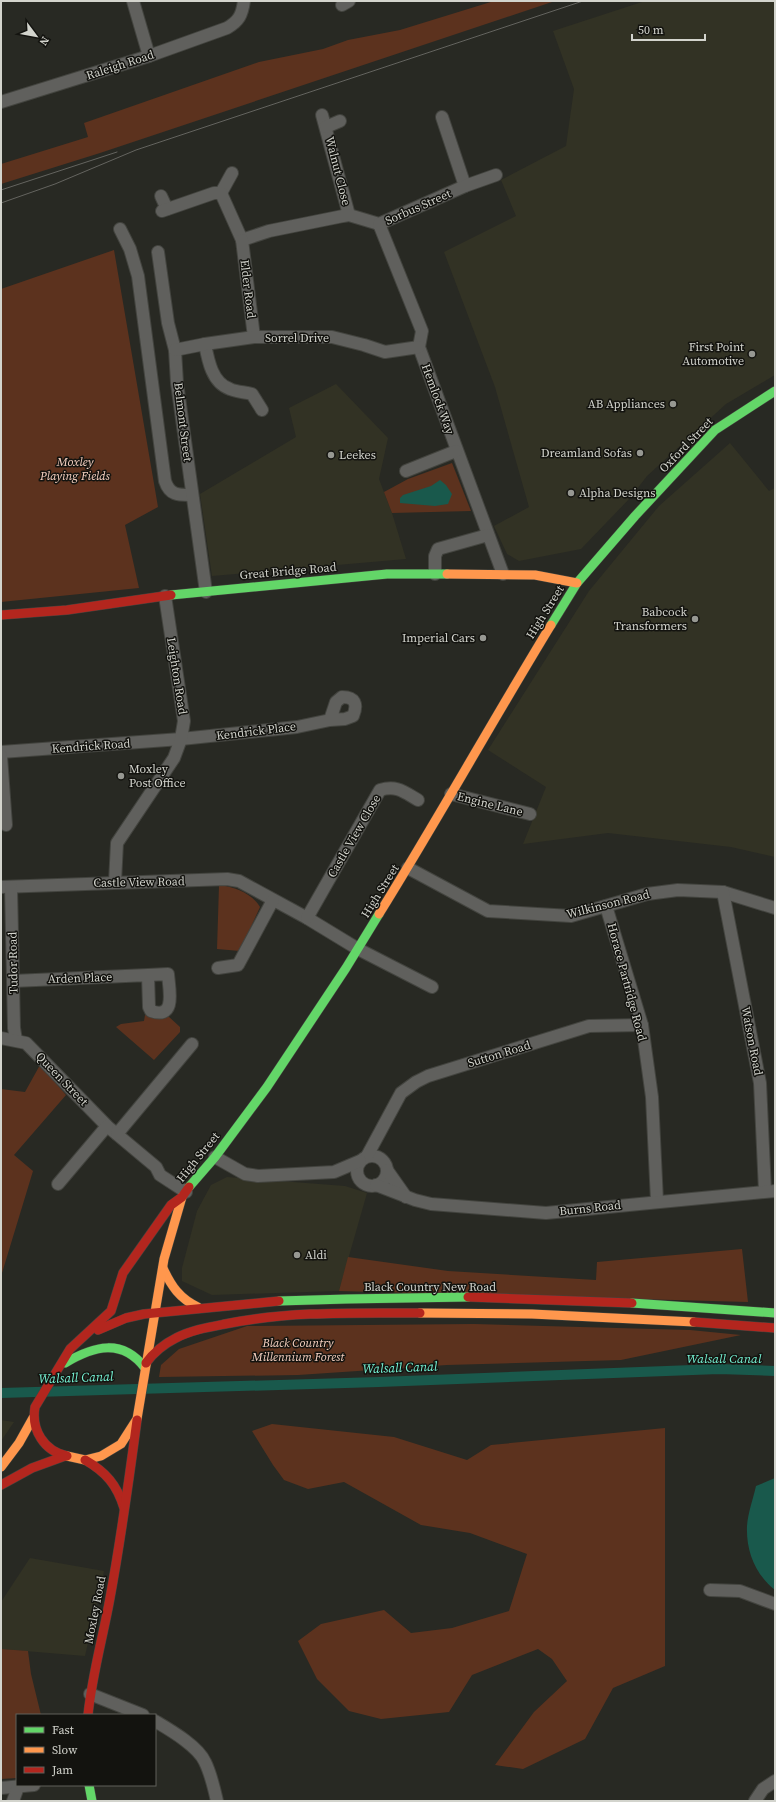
<svg xmlns="http://www.w3.org/2000/svg" width="776" height="1802" font-family="'Source Serif 4',serif">
	<rect width="100%" height="100%" fill="#282923"/>
	<g fill="#323224">
		<polygon points="645,1 775,1 775,375 726,404 647,476 630,498 581,549 519,561 507,554 494,526 529,507 495,387 444,252 516,216 501,180 566,146 574,89 553,31"/>
		<polygon points="336,384 388,438 379,479 392,513 406,559 212,576 200,494 296,437 289,408"/>
		<polygon points="730,443 769,491 775,488 775,857 731,847 608,833 523,844 546,787 488,750 589,591 659,506"/>
		<polygon points="227,1177 345,1186 367,1193 339,1291 212,1295 182,1281 182,1268 197,1211 211,1185"/>
		<polygon points="1,1420 14,1422 1,1441"/>
		<polygon points="30,1558 104,1571 85,1656 1,1649 1,1602"/>
	</g>
	<g fill="#5c321e">
		<polygon points="494,1 555,1 100,153 1,184 1,164 88,137 84,123 259,62 323,49 348,40 400,30"/>
		<polygon points="114,250 158,507 125,525 139,588 1,602 1,289"/>
		<polygon points="452,463 471,511 392,513 384,492 408,479"/>
		<path d="M219,885C234,887 252,893 260,907L240,951L217,949Z"/>
		<polygon points="145,1015 168,1016 180,1027 180,1032 154,1060 116,1027 121,1024 144,1021"/>
		<polygon points="40,1065 66,1095 14,1155 33,1171 2,1273 1,1089 25,1092"/>
		<polygon points="742,1249 748,1302 339,1291 348,1257 448,1271 596,1280 597,1262"/>
		<polygon points="474,1324 690,1330 741,1335 621,1360 447,1365 298,1375 159,1377 161,1365 179,1349 247,1326"/>
		<polygon points="272,1424 394,1437 467,1460 491,1445 665,1428 665,1666 613,1688 585,1739 523,1769 495,1765 534,1712 567,1681 552,1659 538,1649 472,1675 449,1712 381,1719 349,1711 317,1679 298,1641 321,1624 384,1610 411,1633 452,1628 509,1611 527,1554 470,1533 421,1525 344,1482 308,1489 284,1480 273,1465 252,1431"/>
		<polygon points="1,1649 28,1651 31,1674 41,1715 17,1715 17,1778 1,1779"/>
	</g>
	<g fill="#19594c">
		<polygon points="440,480 446,485 452,494 448,504 435,506 400,503 400,498 403,495 431,486"/>
		<path d="M775,1478V1590C755,1574 746,1551 747,1526C748,1513 753,1499 756,1486Z"/>
	</g>
	<g fill="none" stroke-linecap="round" stroke-linejoin="round">
		<polyline stroke="#19594c" stroke-width="10" points="1,1393 379,1382 719,1369 775,1371"/>
		<defs>
			<g id="street">
				<polyline points="133,1 149,56"/>
				<polyline points="342,5 349,1"/>
				<path d="M1,102L149,56L227,28C239,21 242,15 244,1"/>
				<polyline points="322,115 349,215"/>
				<polyline points="442,117 465,186"/>
				<polyline points="326,127 340,121"/>
				<polyline points="221,193 232,173"/>
				<polyline points="161,196 167,209"/>
				<polyline points="162,211 214,193 221,193 242,240 269,231 343,216 349,215 379,224 465,186 496,175"/>
				<polyline points="379,224 422,331 419,347 503,574"/>
				<path d="M120,229L130,249L138,276L165,481C170,496 179,495 192,495"/>
				<polyline points="242,240 254,337"/>
				<polyline points="158,252 168,323 175,350 177,383 206,592"/>
				<path d="M205,344C208,360 212,383 230,389C236,392 245,392 252,394L262,410"/>
				<polyline points="175,350 205,344 254,337 332,337 364,345 385,352 419,347"/>
				<polyline points="406,471 456,451"/>
				<polyline points="435,574 435,556 438,549 488,535"/>
				<path d="M1,752L181,739L297,727L330,720L345,719L353,716C358,704 355,697 342,697L336,702L330,720"/>
				<polyline points="1,756 6,825"/>
				<polyline points="451,794 530,814"/>
				<polyline points="408,868 488,911 571,916 647,894 678,890 723,892 775,908"/>
				<polyline points="115,882 117,843 174,758 181,739 184,721 165,596"/>
				<polyline points="1,887 227,879 239,881 307,918 358,949 432,987"/>
				<polyline points="11,887 14,1028 16,1040"/>
				<polyline points="723,892 760,1083 765,1191"/>
				<polyline points="606,906 642,1025 652,1097 657,1201"/>
				<path d="M307,918L380,790C397,785 404,792 418,800"/>
				<polyline points="218,968 238,965 273,900"/>
				<path d="M13,981L148,975L168,974C169,989 177,1020 151,1011L149,1007L148,975"/>
				<polyline points="1,1038 26,1043 107,1126 156,1167 160,1175 186,1192"/>
				<polyline points="117,1134 192,1044"/>
				<circle cx="372" cy="1171" r="15"/>
				<polyline points="367,1156 401,1093 416,1082 428,1076 589,1026 642,1025"/>
				<polyline points="215,1157 245,1174 258,1176 334,1172 360,1161"/>
				<polyline points="387,1170 406,1197"/>
				<polyline points="58,1184 107,1126"/>
				<polyline points="376,1185 415,1200 431,1204 546,1213 775,1191"/>
				<polyline points="710,1590 740,1591 775,1604"/>
				<polyline points="90,1694 143,1715"/>
				<path d="M155,1721C170,1730 198,1746 205,1762C211,1774 214,1788 217,1801"/>
				<polyline points="1,1788 34,1785"/>
				<polyline points="13,1801 18,1787"/>
				<polyline points="755,1801 763,1789 775,1781"/>
			</g>
			<g id="fast">
				<polyline points="171,595 387,574 447,574"/>
				<polyline points="551,625 577,583 635,516 715,430 775,391"/>
				<polyline points="189,1187 215,1157 267,1087 346,968 379,914"/>
				<polyline points="279,1301 347,1299 468,1297"/>
				<polyline points="632,1303 775,1313"/>
				<path d="M65,1363C94,1346 122,1338 145,1368"/>
				<polyline points="89,1785 92,1801"/>
			</g>
			<g id="slow">
				<polyline points="447,574 535,575 577,583"/>
				<path d="M379,914C438,819 493,720 551,625"/>
				<path d="M163,1268C171,1286 180,1299 198,1307"/>
				<polyline points="420,1313 532,1314 694,1322"/>
				<polyline points="67,1456 85,1460 101,1456 121,1444 137,1419 164,1259 182,1197"/>
				<polyline points="1,1467 19,1443 33,1418"/>
			</g>
			<g id="jam">
				<polyline points="1,615 67,610 171,595"/>
				<polyline points="468,1297 632,1303"/>
				<polyline points="694,1322 775,1328"/>
				<polyline points="98,1330 126,1318 144,1314 279,1301"/>
				<path d="M146,1363C154,1352 164,1344 176,1338C191,1330 209,1327 225,1324C289,1311 355,1313 420,1313"/>
				<path d="M67,1456C44,1451 31,1430 35,1407L70,1349L111,1311L123,1273L171,1205L182,1197L189,1187"/>
				<path d="M85,1460C106,1472 117,1485 124,1508"/>
				<polyline points="1,1485 32,1468 65,1456"/>
				<path d="M88,1715C92,1675 103,1637 110,1598C121,1539 129,1480 137,1420"/>
			</g>
		</defs>
		<use href="#street" stroke="#43443f" stroke-width="14"/>
		<use href="#fast" stroke="#43443f" stroke-width="10"/>
		<use href="#slow" stroke="#43443f" stroke-width="10"/>
		<use href="#jam" stroke="#43443f" stroke-width="10"/>
		<use href="#street" stroke="#60605d" stroke-width="12"/>
		<use href="#fast" stroke="#63d668" stroke-width="9"/>
		<use href="#slow" stroke="#ff974d" stroke-width="9"/>
		<use href="#jam" stroke="#b3261e" stroke-width="9"/>
		<g stroke="#64645f" stroke-width="1">
			<polyline points="1,190 117,152"/>
			<polyline points="1,203 55,184 136,150 583,1"/>
		</g>
	</g>
	<g fill="#979892" stroke="#13130f" stroke-width="1.5">
		<circle cx="752" cy="354" r="4"/>
		<circle cx="673" cy="404" r="4"/>
		<circle cx="640" cy="453" r="4"/>
		<circle cx="331" cy="455" r="4"/>
		<circle cx="571" cy="493" r="4"/>
		<circle cx="695" cy="619" r="4"/>
		<circle cx="483" cy="638" r="4"/>
		<circle cx="121" cy="776" r="4"/>
		<circle cx="297" cy="1255" r="4"/>
	</g>
	<g text-anchor="middle" stroke-width="3" stroke-linejoin="round" paint-order="stroke">
		<g font-size="12" fill="#d3d4cd" stroke="#13130f">
			<text transform="translate(120 65) rotate(-18)" y="4">Raleigh Road</text>
			<text transform="translate(338 171) rotate(76)" y="4">Walnut Close</text>
			<text transform="translate(418 207) rotate(-24)" y="4">Sorbus Street</text>
			<text transform="translate(248 289) rotate(83)" y="4">Elder Road</text>
			<text x="297" y="342">Sorrel Drive</text>
			<text transform="translate(438 399) rotate(70)" y="4">Hemlock Way</text>
			<text transform="translate(183 422) rotate(83)" y="4">Belmont Street</text>
			<text transform="translate(686 445) rotate(-46)" y="4">Oxford Street</text>
			<text transform="translate(288 571) rotate(-5)" y="4">Great Bridge Road</text>
			<text transform="translate(545 612) rotate(-58)" y="4">High Street</text>
			<text transform="translate(177 676) rotate(81)" y="4">Leighton Road</text>
			<text transform="translate(256 731) rotate(-7)" y="4">Kendrick Place</text>
			<text transform="translate(91 746) rotate(-4)" y="4">Kendrick Road</text>
			<text transform="translate(490 804) rotate(14)" y="4">Engine Lane</text>
			<text transform="translate(354 836) rotate(-60)" y="4">Castle View Close</text>
			<text transform="translate(139 882) rotate(-1)" y="4">Castle View Road</text>
			<text transform="translate(380 891) rotate(-58)" y="4">High Street</text>
			<text transform="translate(608 904) rotate(-14)" y="4">Wilkinson Road</text>
			<text transform="translate(13 963) rotate(-91)" y="4">Tudor Road</text>
			<text transform="translate(80 978) rotate(-2)" y="4">Arden Place</text>
			<text transform="translate(627 982) rotate(75)" y="4">Horace Partridge Road</text>
			<text transform="translate(752 1041) rotate(79)" y="4">Watson Road</text>
			<text transform="translate(499 1054) rotate(-17)" y="4">Sutton Road</text>
			<text transform="translate(62 1079) rotate(46)" y="4">Queen Street</text>
			<text transform="translate(198 1157) rotate(-51)" y="4">High Street</text>
			<text transform="translate(590 1208) rotate(-6)" y="4">Burns Road</text>
			<text x="430" y="1291">Black Country New Road</text>
			<text transform="translate(95 1610) rotate(-79)" y="4">Moxley Road</text>
		</g>
		<g font-size="12" fill="#d3d4cd" stroke="#13130f" text-anchor="end">
			<text x="744" y="351">First Point<tspan x="744" dy="14">Automotive</tspan></text>
			<text x="665" y="408">AB Appliances</text>
			<text x="632" y="457">Dreamland Sofas</text>
			<text x="339" y="459" text-anchor="start">Leekes</text>
			<text x="579" y="497" text-anchor="start">Alpha Designs</text>
			<text x="687" y="616">Babcock<tspan x="687" dy="14">Transformers</tspan></text>
			<text x="475" y="642">Imperial Cars</text>
			<text x="129" y="773" text-anchor="start">Moxley<tspan x="129" dy="14">Post Office</tspan></text>
			<text x="305" y="1259" text-anchor="start">Aldi</text>
		</g>
		<g font-size="12" font-style="italic" fill="#f7d1c1" stroke="#13130f">
			<text x="75" y="466">Moxley<tspan x="75" dy="14">Playing Fields</tspan></text>
			<text x="298" y="1347">Black Country<tspan x="298" dy="14">Millennium Forest</tspan></text>
		</g>
		<g font-size="13" font-style="italic" fill="#76f3d5" stroke="#13130f">
			<text x="724" y="1363">Walsall Canal</text>
			<text transform="translate(400 1367) rotate(-2)" y="5">Walsall Canal</text>
			<text transform="translate(76 1377) rotate(-2)" y="5">Walsall Canal</text>
		</g>
	</g>
	<rect width="776" height="1802" fill="none" stroke="#d3d4cd" stroke-width="4"/>
	<rect x="16" y="1714" width="140" height="72" fill="#13130f" stroke="#60605b"/>
	<rect x="24" y="1727" width="20" height="6" fill="#63d668" stroke="#60605b"/>
	<text x="52" y="1734" font-size="12" fill="#d3d4cd">Fast</text>
	<rect x="24" y="1747" width="20" height="6" fill="#ff974d" stroke="#60605b"/>
	<text x="52" y="1754" font-size="12" fill="#d3d4cd">Slow</text>
	<rect x="24" y="1767" width="20" height="6" fill="#b3261e" stroke="#60605b"/>
	<text x="52" y="1774" font-size="12" fill="#d3d4cd">Jam</text>
	<g transform="translate(36 36) rotate(122)" stroke="#13130f" stroke-width="3" paint-order="stroke">
	<path d="M0-3L7 15L0 10L-7 15Z" fill="#d3d4cd"/>
	<text y="-6" font-size="11" font-weight="bold" text-anchor="middle" fill="#d3d4cd">N</text>
	</g>
	<path d="M632 34v6h73v-6" fill="none" stroke="#d3d4cd" stroke-width="2"/>
	<text x="638" y="34" font-size="12" fill="#d3d4cd" stroke="#13130f" stroke-width="3" paint-order="stroke">50 m</text>
</svg>
